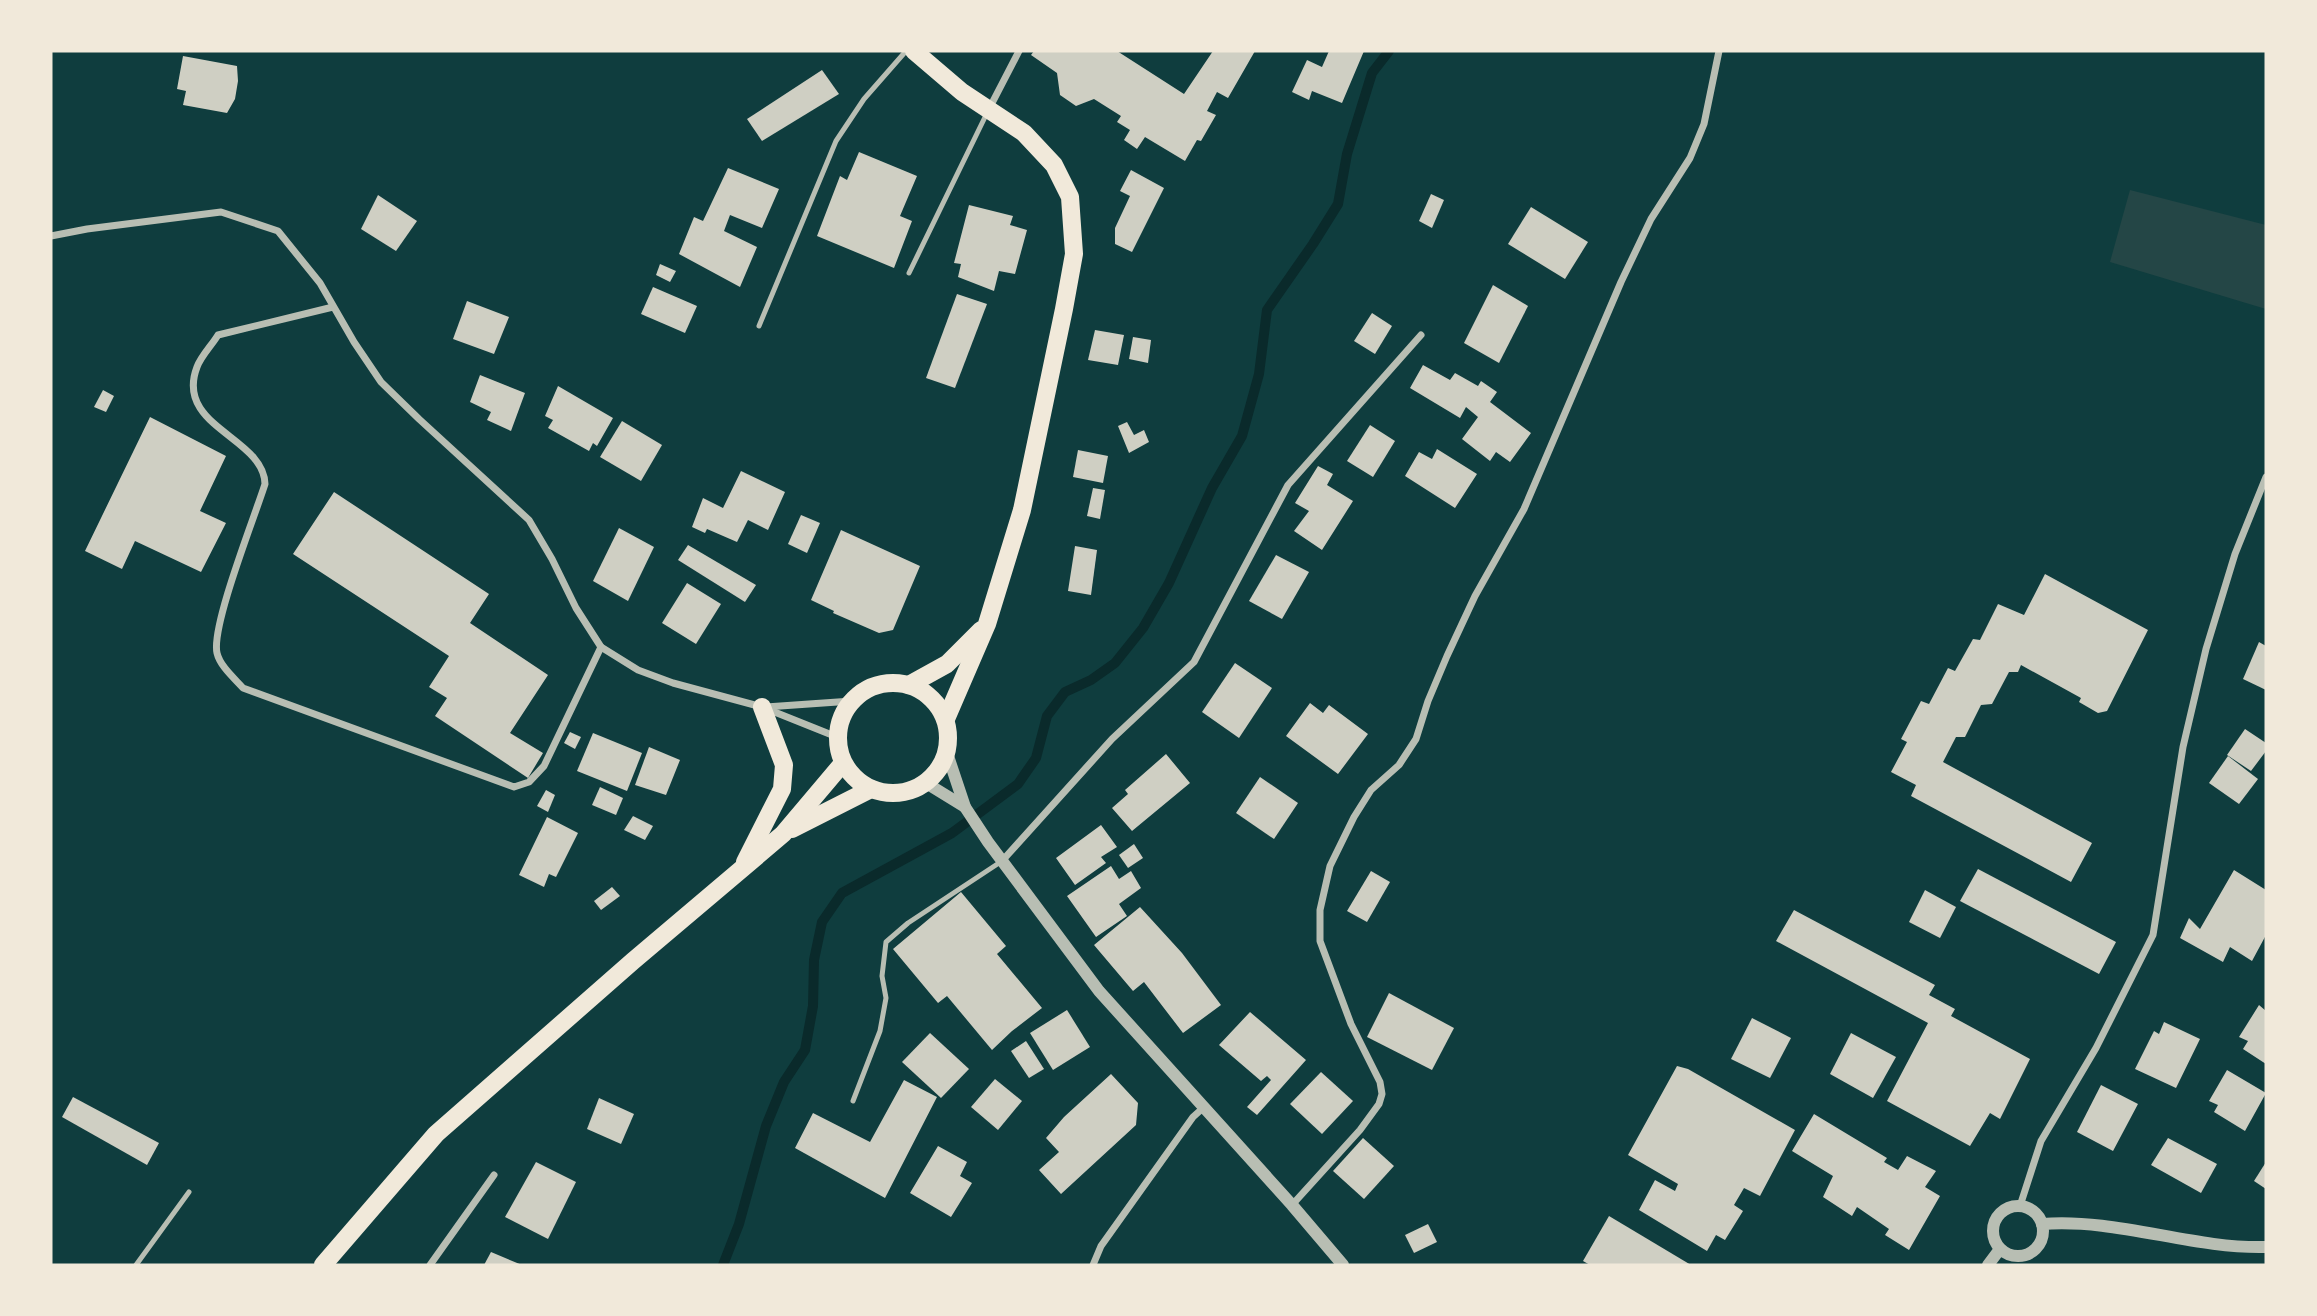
<svg xmlns="http://www.w3.org/2000/svg" width="2317" height="1316" font-family="'Public Sans',sans-serif">
	<rect width="100%" height="100%" fill="#0f3d3e"/>
	<polygon fill="#244646" points="2130,190 2266,225 2266,309 2110,262"/>
	<g fill="none" stroke-linecap="round" stroke-linejoin="round">
		<polyline stroke="#0a2a2b" stroke-width="10" points="723,1265 739,1224 766,1126 784,1082 805,1050 813,1006 814,960 822,922 842,893 952,833 1018,784 1036,758 1047,716 1065,692 1091,680 1115,663 1143,628 1169,583 1212,488 1242,436 1259,374 1267,310 1313,244 1338,204 1347,154 1372,73 1389,51"/>
	</g>
	<g fill="#cfcfc3">
		<polygon points="1034,51 1117,51 1184,94 1213,51 1255,51 1228,98 1217,92 1207,111 1216,115 1201,141 1197,140 1185,161 1145,137 1137,149 1124,140 1130,130 1117,122 1121,116 1094,99 1076,106 1060,95 1057,73 1031,55"/>
		<polygon points="1329,51 1364,51 1342,103 1312,91 1309,100 1292,92 1307,60 1322,67"/>
		<polygon points="183,56 237,66 238,81 235,99 227,113 183,105 186,91 177,89"/>
		<polygon points="822,70 839,94 762,141 747,119"/>
		<polygon points="859,152 917,176 900,216 912,221 894,268 817,236 840,176 847,180"/>
		<polygon points="728,168 779,189 762,228 730,215 724,231 757,247 740,287 679,254 694,217 703,221"/>
		<polygon points="1131,170 1164,188 1132,252 1115,244 1115,228 1130,196 1120,191"/>
		<polygon points="1431,194 1444,200 1432,228 1419,221"/>
		<polygon points="378,195 417,221 396,251 361,229"/>
		<polygon points="969,205 1013,216 1010,225 1027,230 1015,274 999,271 994,291 958,277 961,264 954,263"/>
		<polygon points="1531,207 1588,242 1565,279 1508,244"/>
		<polygon points="660,264 676,271 670,282 656,275"/>
		<polygon points="1493,285 1528,306 1499,363 1464,343"/>
		<polygon points="653,287 697,306 685,333 641,314"/>
		<polygon points="957,294 987,304 955,388 926,378"/>
		<polygon points="467,301 509,317 494,354 453,339"/>
		<polygon points="1372,313 1392,326 1375,354 1354,341"/>
		<polygon points="1095,330 1124,335 1118,365 1088,360"/>
		<polygon points="1133,337 1151,340 1148,363 1129,359"/>
		<polygon points="1423,365 1450,380 1455,373 1478,386 1481,381 1497,392 1490,402 1531,433 1510,462 1496,452 1490,461 1462,439 1478,417 1466,407 1460,418 1410,388"/>
		<polygon points="480,375 525,393 511,431 487,420 491,412 470,402"/>
		<polygon points="558,386 613,418 597,446 593,443 589,451 548,428 553,420 545,416"/>
		<polygon points="103,390 114,396 106,412 94,407"/>
		<polygon points="150,417 226,456 200,511 226,523 201,572 135,541 122,569 85,551"/>
		<polygon points="622,421 662,445 641,481 600,457"/>
		<polygon points="1127,422 1134,435 1144,430 1149,442 1129,453 1118,426"/>
		<polygon points="1370,425 1395,441 1373,477 1347,461"/>
		<polygon points="1437,449 1477,474 1455,508 1405,476 1419,452 1432,459"/>
		<polygon points="1078,450 1108,456 1103,483 1073,477"/>
		<polygon points="1318,466 1333,474 1327,485 1353,501 1322,550 1294,531 1309,511 1295,503"/>
		<polygon points="741,471 785,492 768,530 748,520 737,542 707,529 705,533 692,527 703,498 723,508"/>
		<polygon points="1093,488 1105,490 1100,519 1087,516"/>
		<polygon points="334,492 489,594 470,623 548,675 510,733 543,753 528,778 435,716 447,698 429,687 449,656 293,554"/>
		<polygon points="801,515 820,523 807,553 788,544"/>
		<polygon points="619,528 654,547 628,601 593,581"/>
		<polygon points="841,530 920,566 893,630 879,633 833,613 834,611 811,600"/>
		<polygon points="688,545 756,585 745,602 678,560"/>
		<polygon points="1075,546 1097,550 1091,595 1068,591"/>
		<polygon points="1276,555 1309,572 1282,619 1249,601"/>
		<polygon points="2045,574 2148,630 2107,711 2098,713 2079,702 2081,698 2021,665 2018,672 2009,672 1992,704 1981,705 1965,737 1956,737 1943,762 2092,843 2071,882 1911,796 1916,785 1891,772 1907,742 1901,739 1921,701 1929,704 1948,668 1955,671 1973,639 1980,640 1998,604 2024,615"/>
		<polygon points="687,583 721,604 696,644 662,623"/>
		<polygon points="2259,642 2266,646 2266,690 2243,679"/>
		<polygon points="1235,663 1272,688 1239,738 1202,712"/>
		<polygon points="1310,703 1323,713 1329,705 1368,734 1338,774 1286,736"/>
		<polygon points="2245,729 2266,743 2266,751 2251,771 2227,755"/>
		<polygon points="570,732 581,737 575,749 564,743"/>
		<polygon points="593,733 642,753 627,791 577,771"/>
		<polygon points="649,747 680,760 666,795 635,785"/>
		<polygon points="1166,754 1190,783 1132,831 1112,808 1128,794 1125,790"/>
		<polygon points="2228,756 2258,779 2239,804 2209,783"/>
		<polygon points="1260,777 1298,803 1274,839 1236,813"/>
		<polygon points="600,787 623,798 616,815 592,805"/>
		<polygon points="546,790 555,795 548,812 537,806"/>
		<polygon points="633,816 653,826 645,840 624,830"/>
		<polygon points="547,817 578,833 556,877 549,874 544,887 519,875"/>
		<polygon points="1101,825 1117,847 1101,857 1106,863 1075,885 1056,858"/>
		<polygon points="1134,844 1143,858 1128,868 1119,855"/>
		<polygon points="1111,866 1119,879 1131,871 1141,888 1119,904 1127,916 1096,937 1067,896"/>
		<polygon points="1978,869 2116,942 2099,974 1960,901"/>
		<polygon points="2234,870 2266,890 2266,935 2252,961 2230,947 2223,962 2180,938 2189,918 2200,929"/>
		<polygon points="1371,871 1390,882 1367,922 1347,911"/>
		<polygon points="612,887 620,896 601,910 594,901"/>
		<polygon points="1925,890 1956,907 1940,938 1909,922"/>
		<polygon points="961,892 1006,946 997,954 1042,1008 1012,1031 992,1050 947,996 938,1003 893,949"/>
		<polygon points="1140,907 1182,953 1221,1005 1183,1033 1144,982 1133,991 1094,945"/>
		<polygon points="1794,910 1935,985 1929,995 1955,1009 1951,1016 2030,1059 2000,1119 1990,1113 1970,1146 1887,1101 1928,1023 1776,941"/>
		<polygon points="1389,993 1454,1028 1432,1070 1367,1037"/>
		<polygon points="2259,1005 2266,1011 2266,1064 2243,1049 2248,1041 2239,1037"/>
		<polygon points="1067,1010 1090,1047 1053,1070 1030,1033"/>
		<polygon points="1250,1012 1306,1060 1257,1115 1247,1107 1271,1080 1267,1076 1261,1081 1219,1045"/>
		<polygon points="1752,1018 1791,1038 1770,1078 1731,1059"/>
		<polygon points="2164,1022 2200,1039 2176,1088 2135,1069 2154,1031 2159,1034"/>
		<polygon points="930,1033 969,1069 941,1098 902,1062"/>
		<polygon points="1851,1033 1896,1057 1873,1098 1830,1074"/>
		<polygon points="1026,1041 1044,1069 1029,1078 1011,1051"/>
		<polygon points="1677,1066 1688,1069 1795,1130 1760,1196 1744,1188 1734,1205 1743,1211 1725,1240 1716,1235 1707,1251 1639,1210 1655,1180 1675,1191 1678,1184 1628,1155"/>
		<polygon points="2227,1070 2266,1093 2245,1131 2214,1112 2218,1105 2209,1101"/>
		<polygon points="1321,1072 1353,1101 1322,1134 1290,1104"/>
		<polygon points="1111,1074 1138,1103 1136,1125 1061,1194 1039,1170 1059,1152 1046,1138 1064,1117"/>
		<polygon points="995,1079 1022,1101 998,1130 971,1107"/>
		<polygon points="904,1080 937,1097 885,1198 795,1148 813,1113 870,1142"/>
		<polygon points="2101,1085 2138,1104 2113,1151 2077,1132"/>
		<polygon points="73,1097 159,1143 147,1165 62,1117"/>
		<polygon points="599,1098 634,1114 621,1144 587,1129"/>
		<polygon points="1814,1114 1887,1158 1884,1162 1898,1170 1907,1156 1936,1171 1925,1187 1940,1196 1909,1250 1885,1235 1889,1229 1857,1207 1852,1216 1823,1197 1833,1176 1792,1151"/>
		<polygon points="1363,1138 1394,1166 1364,1199 1333,1171"/>
		<polygon points="2168,1138 2217,1164 2201,1193 2151,1165"/>
		<polygon points="938,1146 967,1162 960,1176 972,1183 951,1217 910,1193"/>
		<polygon points="536,1162 576,1182 548,1239 505,1217"/>
		<polygon points="2266,1162 2266,1189 2254,1181"/>
		<polygon points="1609,1216 1691,1265 1590,1265 1583,1261"/>
		<polygon points="1428,1224 1437,1242 1414,1253 1405,1235"/>
		<polygon points="491,1252 522,1265 484,1265"/>
	</g>
	<g fill="none" stroke-linecap="round" stroke-linejoin="round">
		<g stroke="#b8beb3" stroke-width="5">
			<polyline points="909,273 987,113"/>
			<polyline points="759,326 836,141 864,99 906,51"/>
			<polyline points="853,1101 880,1031 886,998 882,976 886,942 908,923 1002,861"/>
			<polyline points="136,1265 189,1192"/>
		</g>
		<g stroke="#b8beb3" stroke-width="7">
			<polyline points="989,109 1019,51"/>
			<polyline points="51,236 87,229 221,212 278,231 320,283 354,342 381,382 419,419 529,520 552,559 576,608 601,647 638,670 673,683 762,707 837,737"/>
			<path d="M333,307L218,335C212,345 201,356 197,367C174,427 264,437 265,484C255,516 211,626 217,653C220,666 234,678 243,688L514,787L529,782L544,766L601,647"/>
			<polyline points="766,707 852,701"/>
			<polyline points="1002,861 1112,739 1194,662 1288,485 1421,335"/>
			<polyline points="1292,1205 1360,1130 1379,1104 1382,1094 1380,1082 1351,1024 1320,941 1320,910 1330,866 1354,817 1371,790 1399,765 1416,739 1428,701 1447,656 1475,596 1524,509 1621,282 1651,219 1690,158 1704,124 1719,51"/>
			<polyline points="2020,1206 2041,1141 2096,1048 2153,935 2183,747 2206,649 2235,554 2266,477"/>
			<polyline points="430,1265 494,1175"/>
			<polyline points="1093,1265 1101,1246 1193,1117 1203,1108"/>
		</g>
		<g stroke="#b8beb3" stroke-width="12">
			<polyline points="947,753 965,807 988,842 1099,991 1292,1205 1343,1265"/>
			<polyline points="926,783 965,807"/>
			<circle cx="2018" cy="1231" r="25"/>
			<path d="M2042,1224C2118,1218 2191,1249 2266,1247"/>
			<polyline points="1988,1265 2000,1249"/>
		</g>
		<g stroke="#f1e9da" stroke-width="18">
			<polyline points="914,51 962,92 1024,133 1054,165 1070,197 1074,254 1064,309 1022,510 987,624 946,719"/>
			<circle cx="893" cy="738" r="55"/>
			<polyline points="909,685 947,664 981,630"/>
			<polyline points="792,829 871,789"/>
			<polyline points="745,862 782,789 784,765 762,707"/>
			<polyline points="323,1265 436,1134 633,961 783,834 843,763"/>
		</g>
	</g>
	<rect width="2317" height="1316" fill="none" stroke="#f1e9da" stroke-width="105"/>
</svg>
